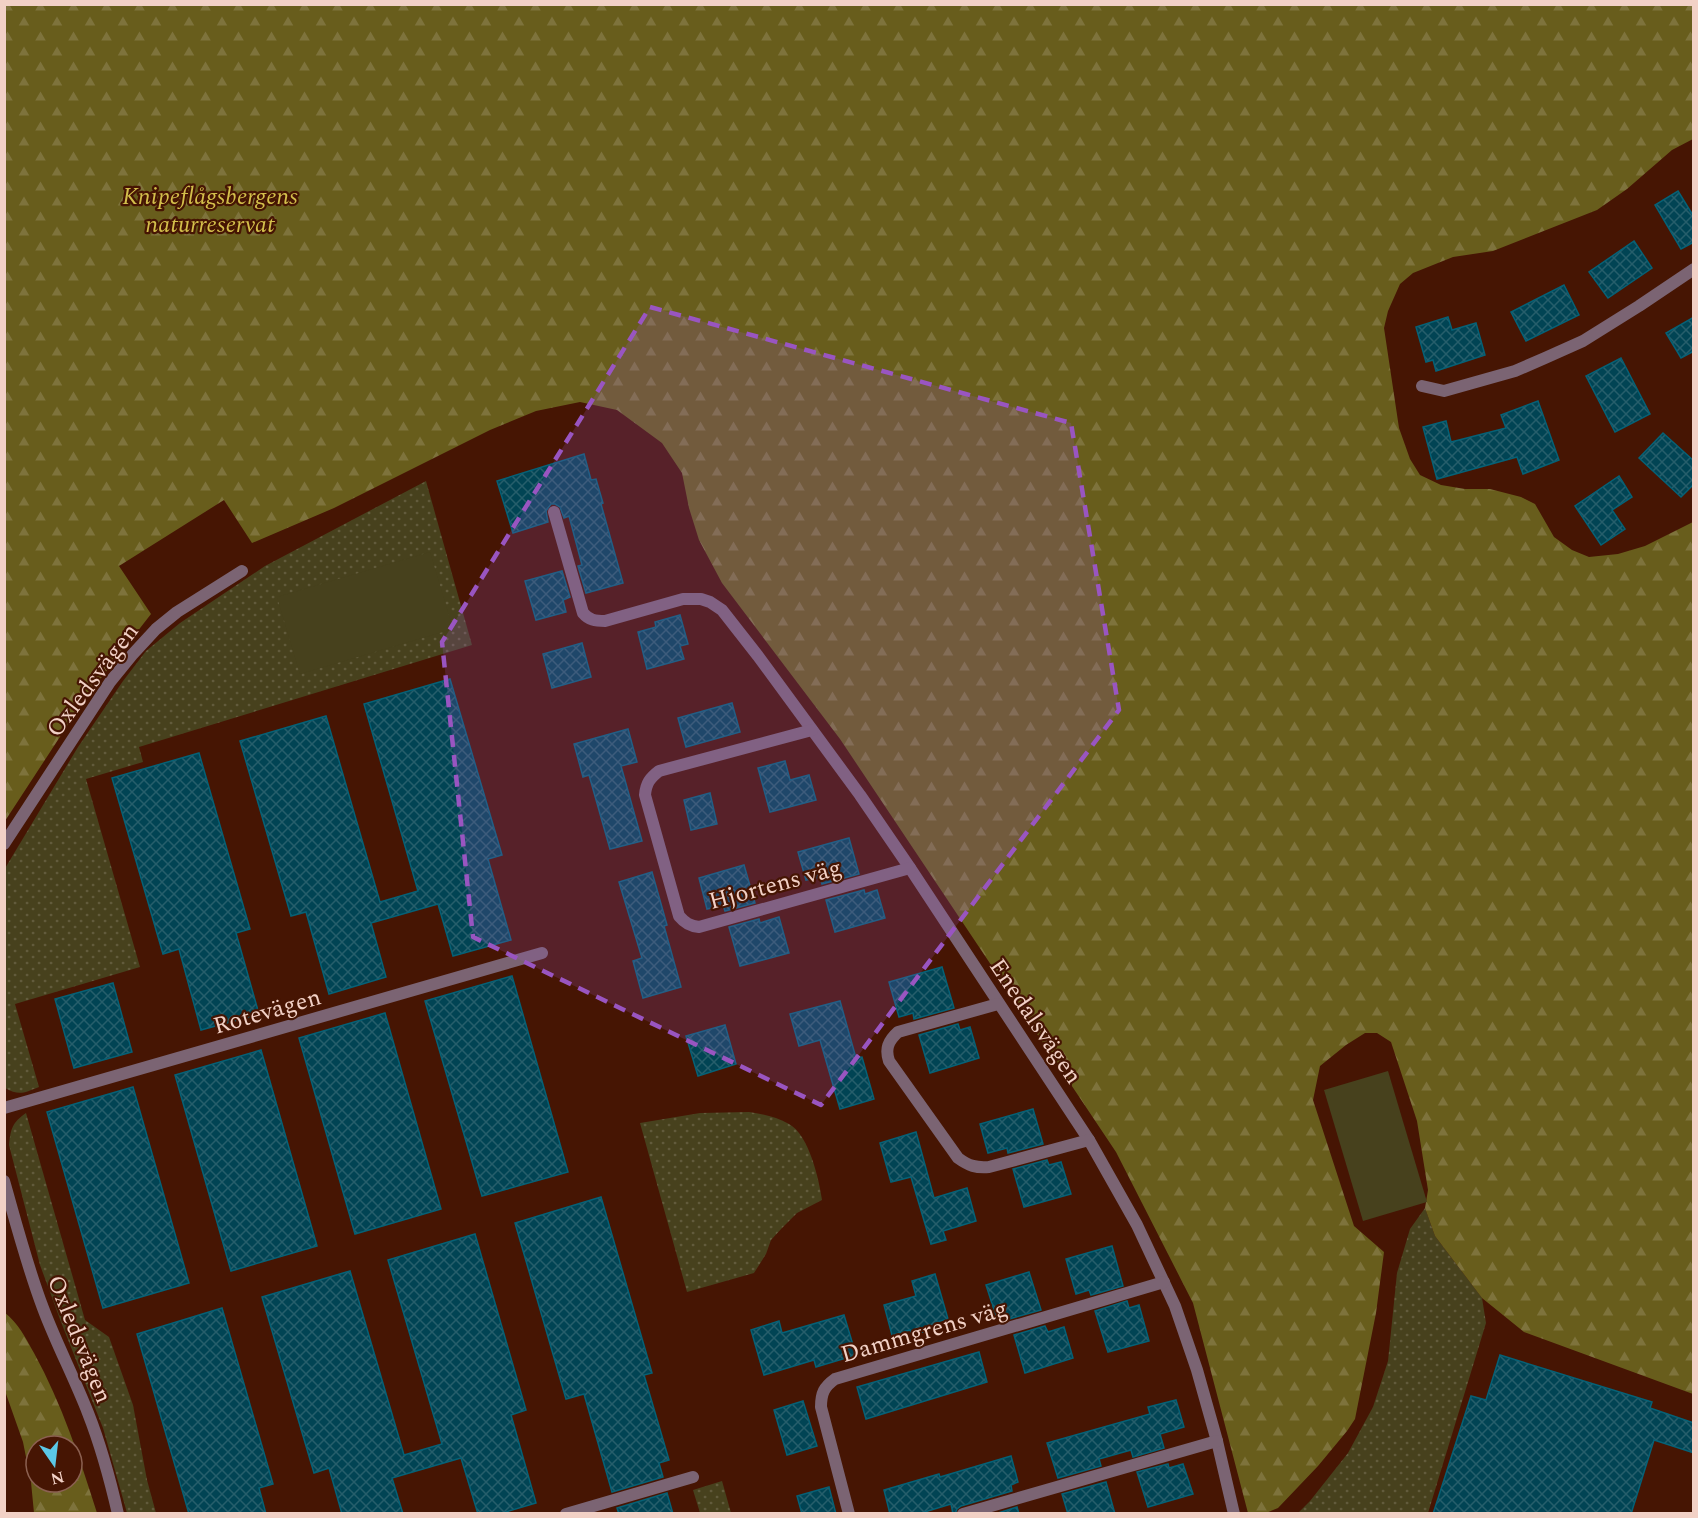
<svg xmlns="http://www.w3.org/2000/svg" width="1698" height="1518" font-family="Spectral,serif">
	<defs>
		<pattern id="green-dots" width="8" height="8" patternUnits="userSpaceOnUse" patternTransform="scale(1.5)"><rect width="8" height="8" fill="#47411d"/><path d="M2 2h.1M6 6h.1" fill="none" stroke="#625b3c" stroke-width="1.8" stroke-linecap="round"/></pattern>
		<pattern id="forest-firs" width="22" height="20" patternUnits="userSpaceOnUse" patternTransform="scale(1.5)"><rect width="22" height="20" fill="#685d1c"/><path d="M5 1l3.5 6h-7zM16 11l3.5 6h-7z" fill="#7e733c"/></pattern>
		<pattern id="building-cross-hatch" width="8" height="8" patternUnits="userSpaceOnUse" patternTransform="scale(1.5)"><rect width="8" height="8" fill="#014454"/><path d="M0 0l8 8M0 8l8-8" fill="none" stroke="#265e6b"/></pattern>
	</defs>
	<rect width="100%" height="100%" fill="#461503"/>
	<g fill="url(#green-dots)">
		<path d="M426,481L472,645L139,747L143,762L86,779L140,967L15,1004L39,1087C24,1093 19,1096 5,1088L4,870L78,747L123,681L146,651L180,623L265,566Z"/>
		<path d="M749,1112C763,1114 777,1117 789,1124C809,1135 819,1179 822,1200L797,1213L782,1228L771,1240L766,1254L754,1273L687,1292L640,1123L700,1113Z"/>
		<path d="M26,1113L85,1320L109,1337L133,1405L147,1480L156,1513H127L103,1428L61,1322L40,1265L9,1145C11,1128 12,1123 26,1113Z"/>
		<polygon points="1425,1208 1435,1236 1482,1298 1486,1323 1428,1513 1297,1514 1310,1501 1348,1453 1373,1407 1388,1361 1397,1273 1410,1229"/>
		<polygon points="722,1481 731,1513 700,1513 693,1490"/>
	</g>
	<g fill="url(#forest-firs)" fill-rule="evenodd">
		<polygon points="5,5 1693,5 1693,139 1672,150 1627,189 1597,210 1493,251 1453,257 1413,273 1400,284 1388,311 1384,328 1399,428 1410,459 1420,475 1441,485 1465,489 1490,489 1521,497 1535,504 1554,537 1572,550 1589,557 1618,554 1645,546 1693,522 1693,1394 1524,1332 1482,1298 1435,1236 1425,1208 1428,1190 1417,1121 1391,1042 1377,1033 1365,1033 1346,1045 1320,1066 1313,1100 1354,1226 1384,1252 1376,1313 1355,1419 1347,1431 1318,1466 1278,1508 1266,1513 1248,1513 1193,1303 1116,1152 840,739 722,583 699,540 689,508 682,473 662,443 617,410 580,402 536,411 490,430 334,508 252,543 224,500 119,566 151,614 84,700 5,821"/>
		<path d="M4,1312C19,1324 25,1337 34,1353C62,1404 80,1459 97,1513H34L31,1482L23,1442L5,1391ZM36,1446H72V1482H36Z"/>
	</g>
	<g fill="#47411d">
		<polygon points="430,552 453,629 300,674 277,597"/>
		<polygon points="1388,1071 1427,1202 1363,1221 1324,1090"/>
	</g>
	<g fill="url(#building-cross-hatch)" stroke="#066176" stroke-width="1.5">
		<polygon points="1678,191 1694,217 1694,242 1681,249 1655,205"/>
		<polygon points="1634,241 1652,268 1608,298 1589,272"/>
		<polygon points="1564,285 1579,315 1526,341 1511,312"/>
		<polygon points="1448,317 1452,330 1476,323 1485,355 1436,371 1433,360 1426,362 1416,327"/>
		<polygon points="1694,317 1694,351 1681,358 1666,333"/>
		<polygon points="1621,358 1650,414 1615,432 1586,376"/>
		<polygon points="1538,401 1559,460 1523,474 1517,457 1437,479 1423,427 1446,421 1451,442 1506,428 1501,415"/>
		<polygon points="1663,433 1694,461 1694,484 1681,497 1639,458"/>
		<polygon points="584,454 591,480 596,479 603,503 601,504 623,583 586,593 578,566 582,565 569,516 564,518 560,507 555,504 551,504 546,511 548,522 513,533 497,481"/>
		<polygon points="1619,476 1632,497 1612,510 1625,529 1601,545 1575,506"/>
		<polygon points="562,571 570,597 563,600 566,612 536,620 525,581"/>
		<polygon points="680,615 688,644 680,646 684,659 647,669 638,632 656,627 655,622"/>
		<polygon points="582,643 591,677 552,688 543,654"/>
		<polygon points="450,679 502,855 488,859 511,940 453,956 438,904 371,923 386,977 329,994 306,912 291,916 240,741 326,716 380,902 418,891 364,704"/>
		<polygon points="732,703 740,732 686,747 678,718"/>
		<polygon points="628,729 637,762 621,766 642,841 610,849 589,775 583,777 574,744"/>
		<polygon points="199,753 250,929 236,933 259,1014 201,1030 179,949 163,954 112,778"/>
		<polygon points="785,761 790,780 809,775 816,800 770,812 758,768"/>
		<polygon points="710,793 717,824 691,830 684,800"/>
		<polygon points="849,838 859,874 822,884 820,877 806,880 798,852"/>
		<polygon points="744,865 755,903 725,911 723,905 707,909 699,878"/>
		<polygon points="652,872 667,925 664,926 681,987 643,998 633,961 642,958 619,882"/>
		<polygon points="864,890 865,894 877,890 885,918 835,932 826,900"/>
		<polygon points="779,917 789,953 740,966 729,927 759,919 760,923"/>
		<polygon points="942,967 954,1008 914,1019 913,1013 899,1017 889,982"/>
		<polygon points="512,976 568,1172 482,1196 425,1001"/>
		<polygon points="113,983 132,1052 74,1068 55,999"/>
		<polygon points="840,1001 856,1058 862,1057 874,1099 840,1109 820,1040 799,1046 790,1014"/>
		<polygon points="385,1013 441,1209 355,1234 299,1038"/>
		<polygon points="958,1024 960,1030 970,1027 979,1058 930,1073 919,1035"/>
		<polygon points="725,1025 736,1064 698,1076 686,1036"/>
		<polygon points="261,1050 317,1246 231,1271 175,1075"/>
		<polygon points="133,1087 189,1283 103,1308 47,1112"/>
		<polygon points="1033,1109 1043,1144 1008,1153 1007,1148 988,1153 980,1124"/>
		<polygon points="916,1132 934,1198 967,1188 976,1221 943,1231 946,1240 931,1244 911,1177 891,1182 880,1143"/>
		<polygon points="1047,1160 1049,1165 1061,1162 1071,1194 1024,1207 1013,1169"/>
		<polygon points="601,1197 652,1373 644,1375 669,1460 659,1463 663,1477 612,1492 584,1394 566,1399 515,1223"/>
		<polygon points="475,1234 526,1410 511,1415 536,1503 499,1514 478,1514 461,1458 392,1478 403,1514 342,1514 329,1468 314,1473 262,1297 350,1271 404,1455 442,1444 388,1260"/>
		<polygon points="1112,1246 1123,1286 1091,1295 1089,1290 1076,1294 1066,1259"/>
		<polygon points="1029,1272 1041,1310 1009,1319 1007,1313 996,1316 986,1285"/>
		<polygon points="935,1274 948,1319 936,1322 937,1328 912,1335 910,1330 892,1335 884,1305 916,1296 912,1281"/>
		<polygon points="1127,1301 1129,1308 1139,1305 1149,1341 1108,1352 1095,1311"/>
		<polygon points="222,1308 273,1484 259,1488 266,1514 189,1514 137,1334"/>
		<polygon points="844,1315 856,1355 816,1367 814,1360 764,1375 751,1330 779,1321 782,1333"/>
		<polygon points="1045,1326 1048,1332 1064,1327 1073,1358 1025,1373 1014,1335"/>
		<polygon points="979,1352 987,1382 866,1419 857,1387"/>
		<polygon points="1500,1355 1652,1402 1650,1408 1694,1423 1694,1453 1654,1440 1631,1514 1433,1514 1471,1396 1486,1400"/>
		<polygon points="1176,1400 1184,1427 1160,1434 1164,1448 1133,1457 1131,1450 1099,1459 1101,1466 1058,1478 1047,1443 1150,1414 1148,1407"/>
		<polygon points="803,1401 817,1446 787,1455 774,1410"/>
		<polygon points="1011,1456 1018,1482 1011,1485 1012,1491 961,1506 957,1509 955,1514 953,1514 951,1504 918,1514 890,1514 884,1490 939,1474 940,1477"/>
		<polygon points="1168,1464 1169,1468 1183,1464 1193,1494 1148,1507 1137,1472"/>
		<polygon points="1106,1482 1115,1514 1068,1514 1062,1494"/>
		<polygon points="829,1487 836,1514 802,1514 797,1496"/>
		<polygon points="667,1493 673,1514 619,1514 617,1508"/>
		<polygon points="1017,1507 1019,1514 995,1514"/>
	</g>
	<g fill="none" stroke-linecap="round" stroke-linejoin="round">
		<g stroke="#7b6473" stroke-width="12">
			<polyline points="1422,386 1444,391 1515,371 1545,358 1583,341 1639,306 1694,269"/>
			<path d="M554,512L583,613C589,620 595,621 605,621L683,599H701L710,602L722,610L758,656L860,795L910,868L1089,1140L1137,1225L1175,1306L1197,1370L1217,1441L1234,1514"/>
			<path d="M812,730L659,771C650,778 646,783 645,795L679,916C685,923 690,926 699,927L910,868"/>
			<polyline points="4,844 110,682 132,655 156,629 177,612 242,571"/>
			<path d="M998,1004L898,1032C888,1041 885,1049 889,1061L958,1158C969,1166 976,1168 989,1167L1089,1140"/>
			<polyline points="4,1108 542,953"/>
			<path d="M4,1181C16,1223 27,1266 43,1308C56,1343 74,1377 88,1413C101,1446 110,1479 118,1514"/>
			<polyline points="566,1514 693,1477"/>
			<path d="M849,1514L821,1407C821,1393 824,1387 835,1379L1164,1282"/>
			<polyline points="963,1514 1217,1441"/>
		</g>
	</g>
	<path fill="#9955c1" fill-opacity="0.2" stroke="#9955c1" stroke-width="4.5" stroke-dasharray="12 8" stroke-linejoin="round" d="M650,307L1071,423L1119,710L821,1105L473,937L442,642Z"/>
	<g text-anchor="middle" stroke-width="4.5" stroke-linejoin="round" paint-order="stroke">
		<g font-size="24" font-style="italic" fill="#d3bf4b" stroke="#461503">
			<text x="210" y="204">Knipeflågsbergens<tspan x="210" dy="28">naturreservat</tspan></text>
		</g>
		<g font-size="24" fill="#f2d1c6" stroke="#461503">
			<text transform="translate(92 680) rotate(-53)" y="8">Oxledsvägen</text>
			<text transform="translate(775 884) rotate(-15)" y="8">Hjortens väg</text>
			<text transform="translate(267 1011) rotate(-16)" y="8">Rotevägen</text>
			<text transform="translate(1036 1021) rotate(56)" y="8">Enedalsvägen</text>
			<text transform="translate(924 1331) rotate(-16)" y="8">Dammgrens väg</text>
			<text transform="translate(80 1339) rotate(68)" y="8">Oxledsvägen</text>
		</g>
	</g>
	<rect width="1698" height="1518" fill="none" stroke="#f2d1c6" stroke-width="12"/>
	<g transform="translate(54 1464) rotate(166)"><circle r="28" fill="#461503" stroke="#8b6051" stroke-width="1.5"/>
	<path d="M0-4.5L10 22L0 15L-10 22Z" fill="#5bc8e7"/>
	<text y="-9" font-size="16" font-weight="bold" text-anchor="middle" fill="#f2d1c6">N</text>
	</g>
</svg>
